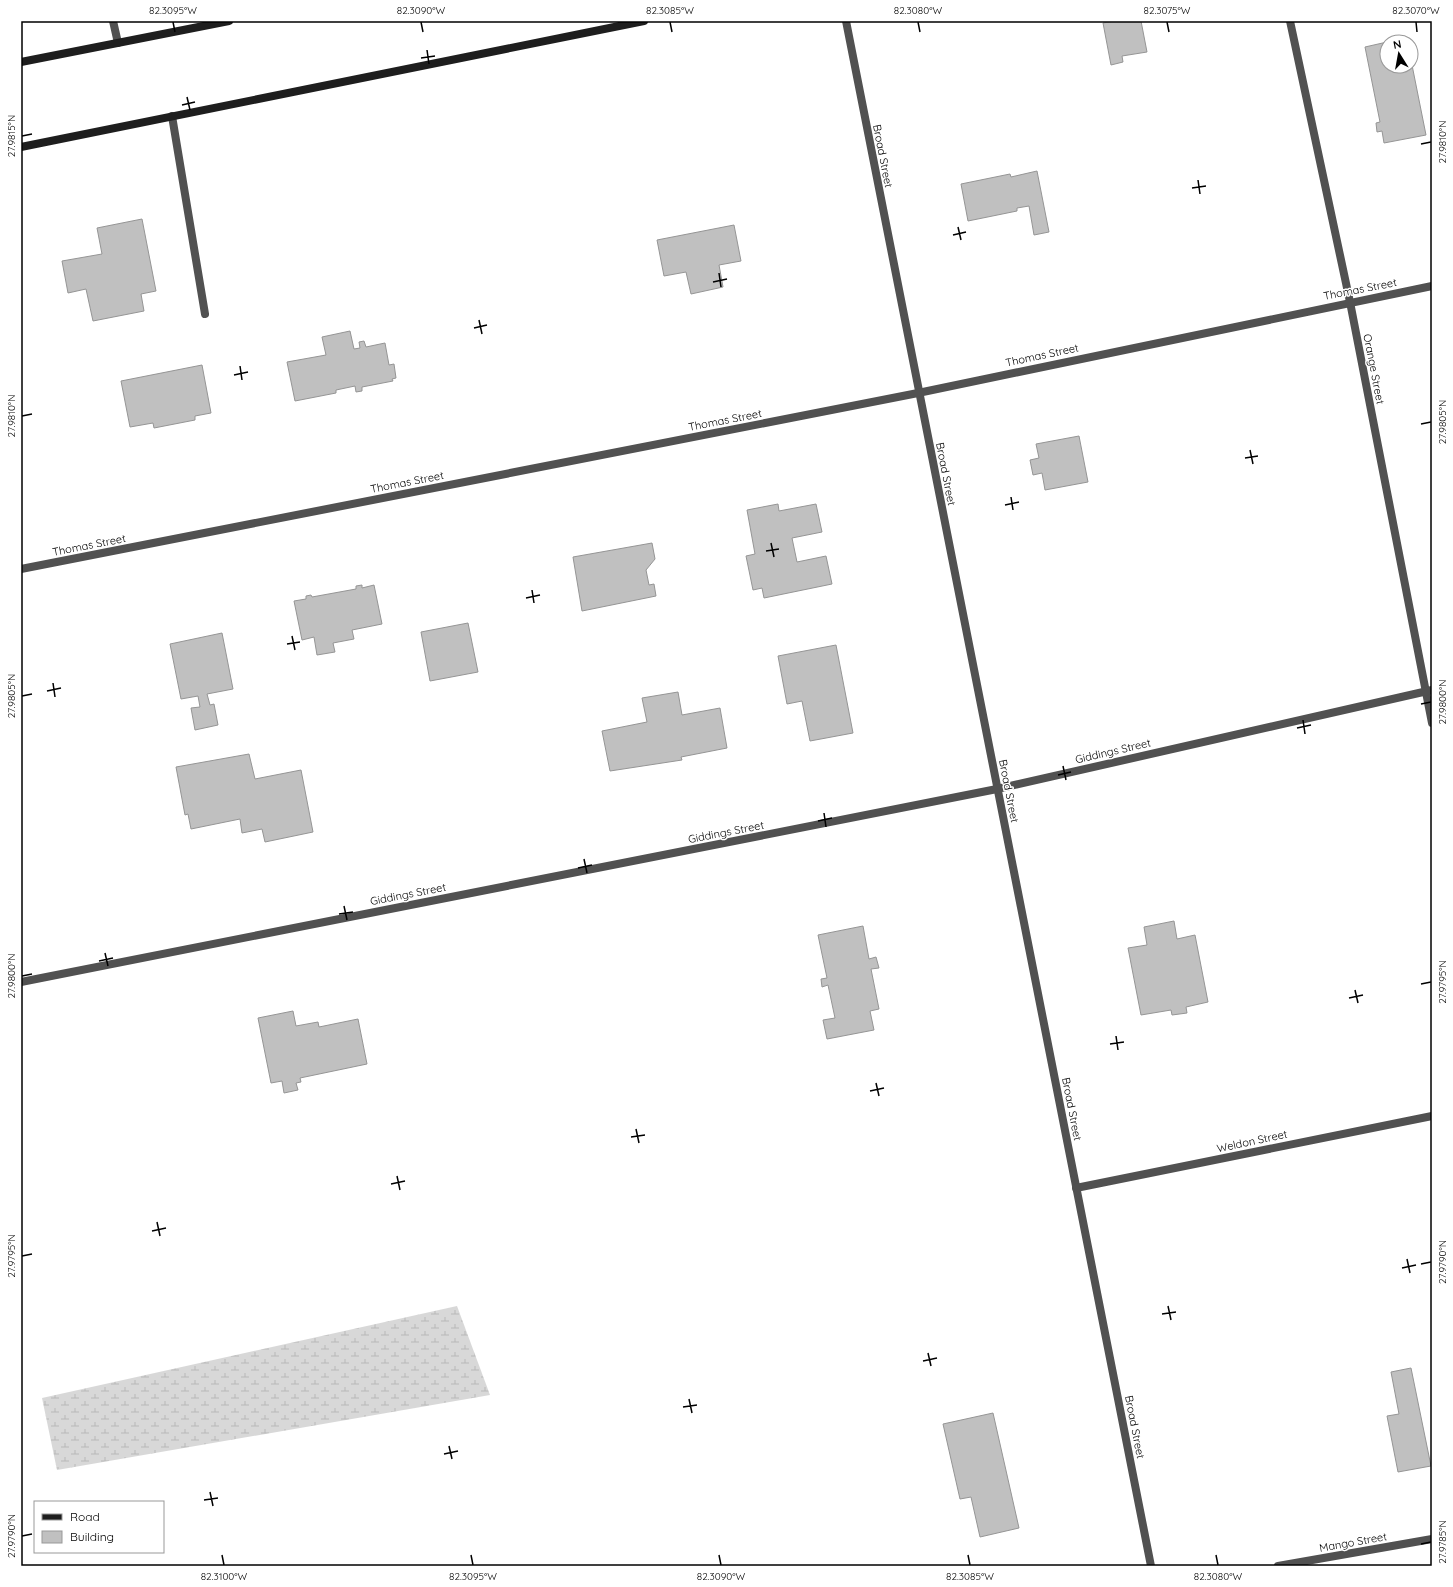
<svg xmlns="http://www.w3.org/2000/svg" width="1453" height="1587" font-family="Quicksand,sans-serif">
	<defs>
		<pattern id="wetland-marsh" width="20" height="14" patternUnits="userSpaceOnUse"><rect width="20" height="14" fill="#d8d8d8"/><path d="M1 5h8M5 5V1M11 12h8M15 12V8" fill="none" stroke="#b8b8b8"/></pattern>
	</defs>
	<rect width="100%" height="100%" fill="#fff"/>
	<polygon fill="url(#wetland-marsh)" points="457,1306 490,1395 57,1470 42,1398"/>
	<g fill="#c0c0c0" stroke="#959595">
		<polygon points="1114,21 1141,21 1147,52 1122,56 1123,62 1111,65 1103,23"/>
		<polygon points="1407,39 1407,42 1389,42"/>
		<polygon points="1387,42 1387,66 1411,66 1411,60 1426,135 1384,143 1382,131 1377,132 1376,123 1380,122 1365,47"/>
		<polygon points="1037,171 1049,232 1034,235 1029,206 1017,208 1017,211 968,221 961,184 1010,174 1011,177"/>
		<polygon points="142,219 156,291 141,294 144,311 93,321 86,289 68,293 62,261 102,254 97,228"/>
		<polygon points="734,225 741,261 719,265 723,287 691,294 686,272 664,276 657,240"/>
		<polygon points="350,331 354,349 360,348 359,342 364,341 366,347 385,343 389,365 394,364 396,378 392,379 393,381 362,387 362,391 356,392 355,386 336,390 336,393 295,401 287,362 326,355 322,337"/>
		<polygon points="202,365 211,413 195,416 195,420 154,428 153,423 130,427 121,381"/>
		<polygon points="1079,436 1088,482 1045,490 1042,473 1033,475 1030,460 1039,458 1036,444"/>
		<polygon points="778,504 779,511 816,504 822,532 792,538 797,562 826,556 832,584 764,598 762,588 753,590 746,556 755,554 747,510"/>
		<polygon points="652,543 655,559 646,570 649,585 654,584 656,596 582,611 573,557"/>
		<polygon points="362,585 362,588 374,585 382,624 352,630 354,639 333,643 335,652 317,655 314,637 302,640 294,601 306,599 306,596 311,595 312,597 356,589 356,586"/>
		<polygon points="468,623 478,672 430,681 421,632"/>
		<polygon points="222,633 233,689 207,694 210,705 214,704 218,725 195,730 191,708 200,707 198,696 181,699 170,644"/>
		<polygon points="836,645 853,733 810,741 802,701 787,704 778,656"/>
		<polygon points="678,692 682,715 720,708 727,748 681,757 682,760 610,771 602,731 647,722 642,698"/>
		<polygon points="249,754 255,779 301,770 313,832 265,842 262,829 242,833 240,819 191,829 188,814 185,815 176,767"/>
		<polygon points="1174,921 1177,939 1195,935 1208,1002 1186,1007 1187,1013 1172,1015 1171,1010 1141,1015 1128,948 1147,945 1144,927"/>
		<polygon points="863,926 869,959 876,957 879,968 871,969 879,1009 870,1011 874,1030 827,1039 823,1020 835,1018 828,985 822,987 821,979 827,978 818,935"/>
		<polygon points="293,1011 296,1026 318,1022 319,1027 358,1019 367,1064 300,1078 301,1082 296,1083 298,1090 284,1093 282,1081 271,1083 258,1018"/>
		<polygon points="1411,1368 1431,1466 1398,1472 1387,1416 1399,1414 1391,1372"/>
		<polygon points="993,1413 1019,1528 980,1537 971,1497 960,1499 943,1424"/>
	</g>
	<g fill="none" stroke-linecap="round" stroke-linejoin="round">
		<g stroke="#515151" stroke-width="8">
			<polyline points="113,21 118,43"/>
			<polyline points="172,116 205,314"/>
		</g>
		<g stroke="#515151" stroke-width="8">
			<polyline points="846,21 1151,1566"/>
			<polyline points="1290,21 1350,302 1432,723"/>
			<polyline points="21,569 918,393 1432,286"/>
			<polyline points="21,982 997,789 1432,690"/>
			<polyline points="1076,1188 1432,1116"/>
			<polyline points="1278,1566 1432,1539"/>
		</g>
		<g stroke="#1e1e1e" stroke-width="8">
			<polyline points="21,62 229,21"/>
			<polyline points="21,147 644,21"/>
		</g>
	</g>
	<path fill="none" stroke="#000" stroke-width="1.5" d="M173,22L175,32M421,22L423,32M670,22L672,32M918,22L920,32M1167,22L1169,32M1416,22L1417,32M427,50L429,64M421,58L435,56M187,97L190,110M182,105L195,102M22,136L32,134M1421,144L1431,142M1198,180L1200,194M1192,188L1206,186M958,227L961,240M953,235L966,232M719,273L721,287M713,282L727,279M479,320L482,334M474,328L487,325M240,366L242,380M234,375L248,372M22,416L32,414M1421,424L1431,422M1250,450L1253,464M1245,458L1258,456M1011,497L1013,510M1005,505L1019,502M771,543L774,557M766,551L779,549M532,590L534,603M526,598L540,595M292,636L295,650M287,644L300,642M53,683L55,697M47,691L61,688M22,696L32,694M1421,704L1431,702M1303,720L1305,734M1297,728L1311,725M1063,766L1066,780M1058,775L1071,772M824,813L826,827M818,821L832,818M584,859L587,873M578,868L592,865M344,906L347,920M339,914L353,912M105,953L108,966M99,961L113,958M22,976L32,974M1421,984L1431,982M1355,990L1358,1003M1349,998L1363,995M1116,1036L1118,1050M1110,1044L1124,1042M876,1083L879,1096M870,1091L884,1088M636,1129L639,1143M631,1137L645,1135M397,1176L400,1190M391,1184L405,1181M157,1222L160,1236M152,1231L166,1228M22,1256L32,1254M1407,1259L1410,1273M1421,1264L1431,1262M1402,1268L1416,1265M1168,1306L1171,1320M1162,1314L1176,1312M928,1353L931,1366M923,1361L937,1358M689,1399L692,1413M683,1407L697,1405M449,1446L452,1459M444,1454L458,1451M210,1492L213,1506M204,1500L218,1498M22,1536L32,1534M1421,1544L1431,1542M222,1555L224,1565M471,1555L473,1565M719,1555L721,1565M968,1555L970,1565M1216,1555L1218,1565"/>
	<g text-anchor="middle" stroke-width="3" stroke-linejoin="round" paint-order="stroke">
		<g font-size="11" fill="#000" stroke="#fff">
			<text transform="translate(883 156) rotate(79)" y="4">Broad Street</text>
			<text transform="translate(1360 289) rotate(-11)" y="4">Thomas Street</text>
			<text transform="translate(1042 355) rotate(-12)" y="4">Thomas Street</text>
			<text transform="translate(1374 369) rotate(79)" y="4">Orange Street</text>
			<text transform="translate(725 420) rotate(-11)" y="4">Thomas Street</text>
			<text transform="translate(946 474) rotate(79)" y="4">Broad Street</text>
			<text transform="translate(407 482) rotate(-11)" y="4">Thomas Street</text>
			<text transform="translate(89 545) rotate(-11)" y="4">Thomas Street</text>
			<text transform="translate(1113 751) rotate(-13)" y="4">Giddings Street</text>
			<text transform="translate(1009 791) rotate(79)" y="4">Broad Street</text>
			<text transform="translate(726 832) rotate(-11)" y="4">Giddings Street</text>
			<text transform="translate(408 894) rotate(-11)" y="4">Giddings Street</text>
			<text transform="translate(1072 1109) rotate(79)" y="4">Broad Street</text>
			<text transform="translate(1252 1141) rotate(-12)" y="4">Weldon Street</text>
			<text transform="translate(1135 1427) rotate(79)" y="4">Broad Street</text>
			<text transform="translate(1353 1542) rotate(-10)" y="4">Mango Street</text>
		</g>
	</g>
	<rect width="1453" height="1587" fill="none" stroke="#ffffff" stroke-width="44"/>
	<rect x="34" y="1501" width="130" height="52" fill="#ffffff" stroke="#999999"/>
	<rect x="42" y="1514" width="20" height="6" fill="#1e1e1e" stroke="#999999"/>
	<text x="70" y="1521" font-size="12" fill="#000000">Road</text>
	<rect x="42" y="1531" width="20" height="12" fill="#c0c0c0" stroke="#999999"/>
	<text x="70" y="1541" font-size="12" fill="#000000">Building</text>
	<g transform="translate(1399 54) rotate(349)"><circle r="19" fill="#ffffff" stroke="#999999"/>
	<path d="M0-3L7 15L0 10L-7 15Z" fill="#000000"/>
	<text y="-6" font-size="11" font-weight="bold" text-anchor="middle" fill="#000000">N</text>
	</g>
	<rect x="22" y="22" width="1409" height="1543" fill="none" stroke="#000" stroke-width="1.5"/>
	<g font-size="10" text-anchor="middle" fill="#000">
		<text x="173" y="14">82.3095°W</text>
		<text x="421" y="14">82.3090°W</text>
		<text x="670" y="14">82.3085°W</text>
		<text x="918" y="14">82.3080°W</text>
		<text x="1167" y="14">82.3075°W</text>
		<text x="1416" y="14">82.3070°W</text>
		<text transform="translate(11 136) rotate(-90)" y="4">27.9815°N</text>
		<text transform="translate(1442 142) rotate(-90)" y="4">27.9810°N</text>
		<text transform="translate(11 416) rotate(-90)" y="4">27.9810°N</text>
		<text transform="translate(1442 422) rotate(-90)" y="4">27.9805°N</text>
		<text transform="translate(11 696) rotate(-90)" y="4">27.9805°N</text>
		<text transform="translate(1442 702) rotate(-90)" y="4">27.9800°N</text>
		<text transform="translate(11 976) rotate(-90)" y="4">27.9800°N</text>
		<text transform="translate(1442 982) rotate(-90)" y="4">27.9795°N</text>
		<text transform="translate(11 1256) rotate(-90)" y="4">27.9795°N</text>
		<text transform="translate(1442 1262) rotate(-90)" y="4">27.9790°N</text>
		<text transform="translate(11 1536) rotate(-90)" y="4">27.9790°N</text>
		<text transform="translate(1442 1542) rotate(-90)" y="4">27.9785°N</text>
		<text x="224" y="1580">82.3100°W</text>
		<text x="473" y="1580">82.3095°W</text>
		<text x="721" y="1580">82.3090°W</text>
		<text x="970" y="1580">82.3085°W</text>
		<text x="1218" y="1580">82.3080°W</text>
	</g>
</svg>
